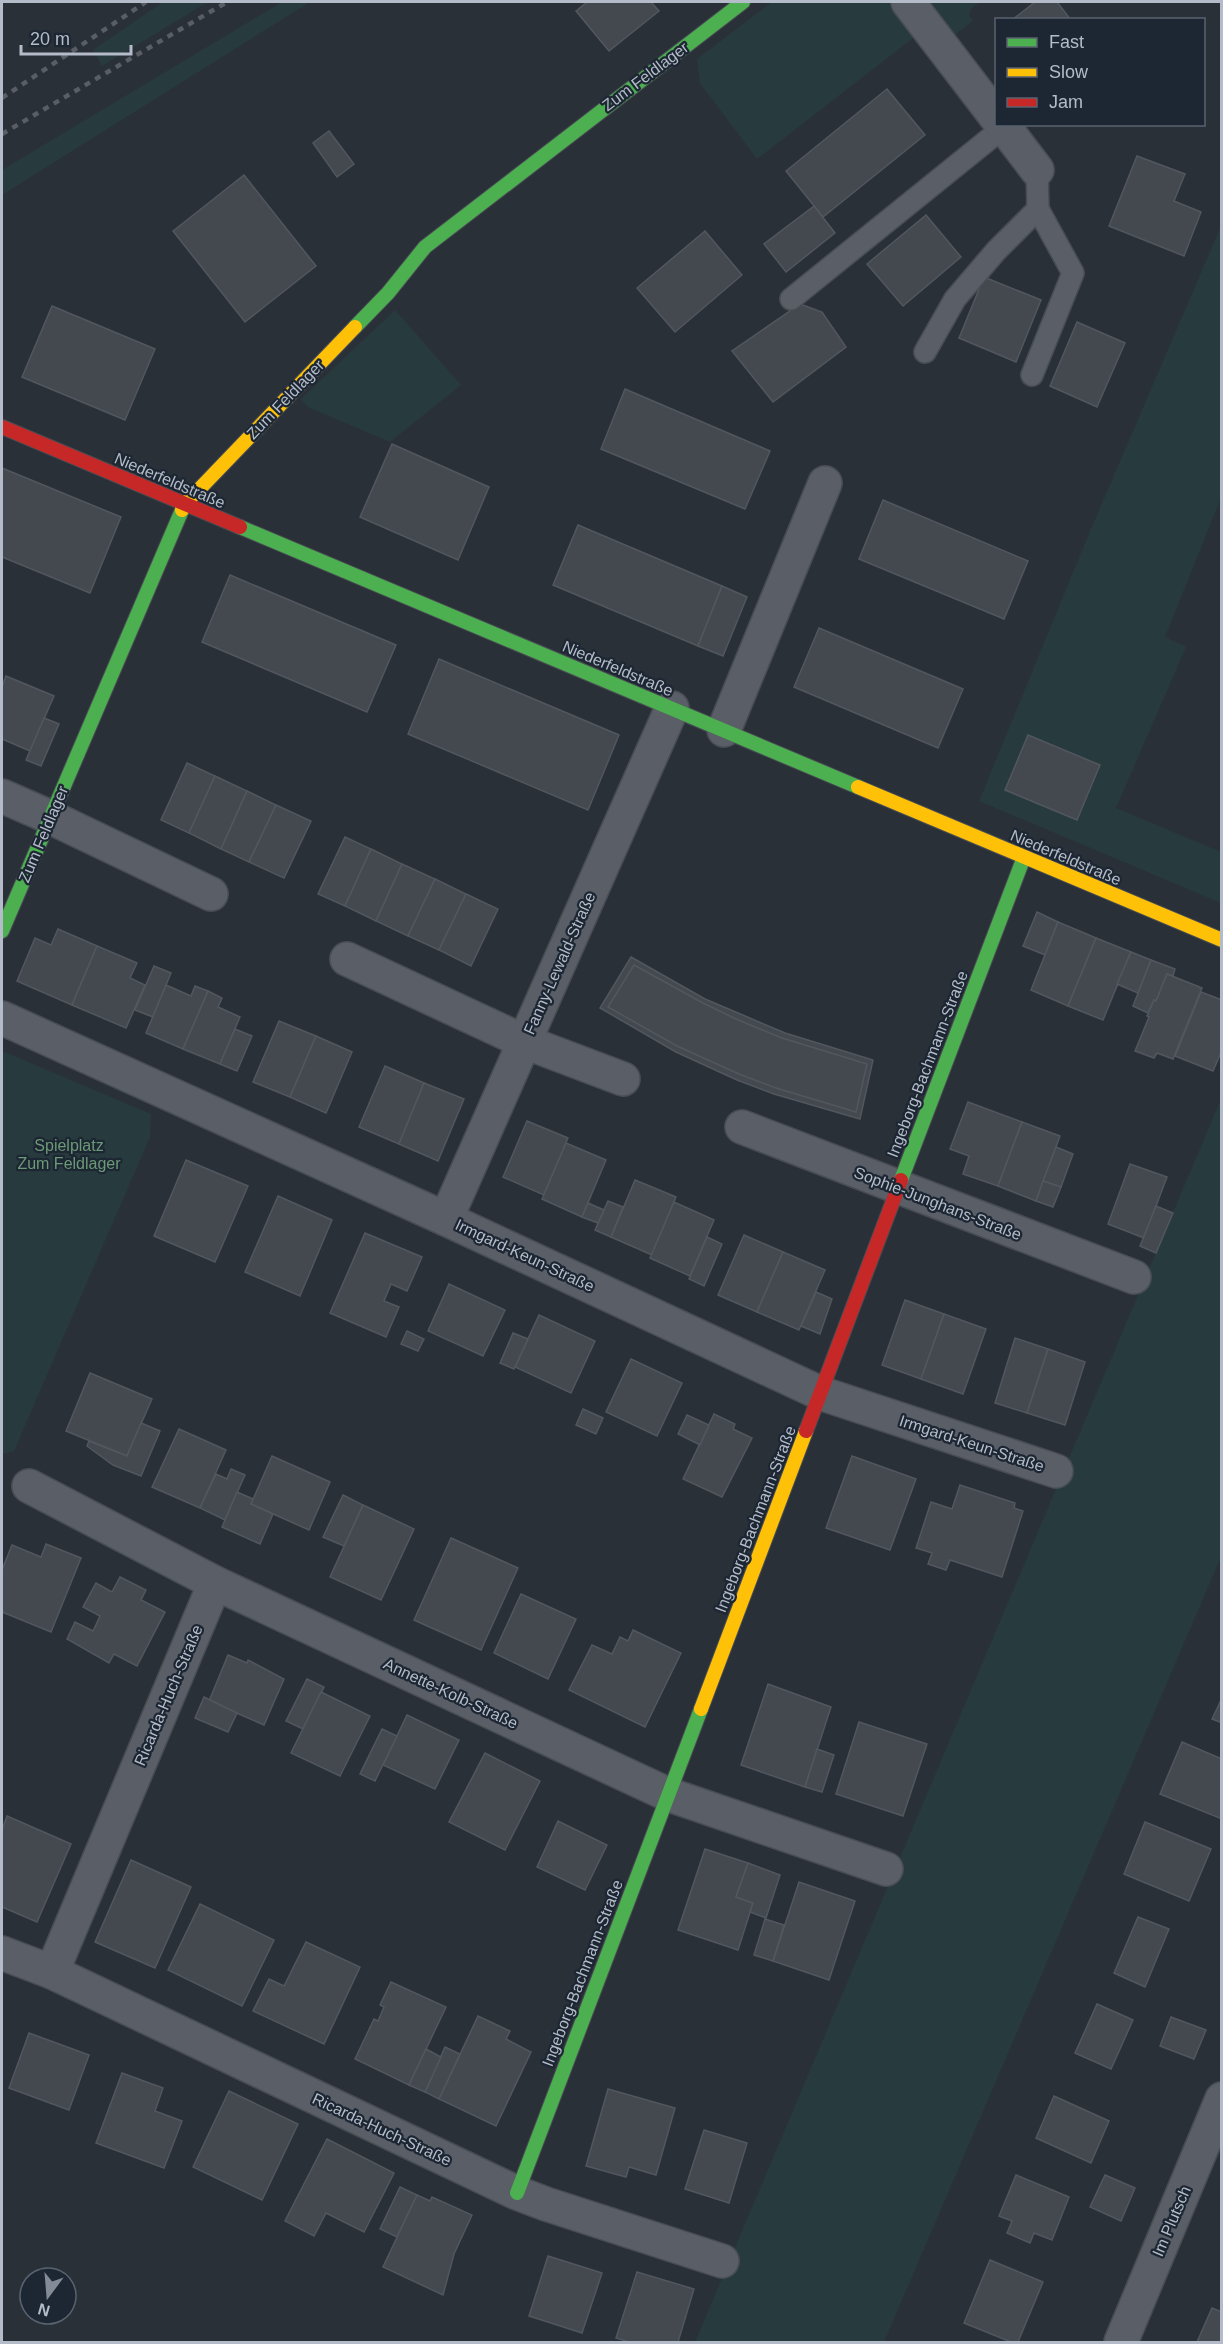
<svg xmlns="http://www.w3.org/2000/svg" width="1223" height="2344" font-family="Arial,sans-serif">
	<rect width="100%" height="100%" fill="#2a3038"/>
	<g fill="#273a3e">
		<polygon points="163,2 208,2 102,66 93,50"/>
		<polygon points="282,2 310,2 2,195 2,170"/>
		<polygon points="772,2 891,2 917,35 757,159 700,83 697,59"/>
		<polygon points="927,2 980,2 971,9 969,16 973,21 953,36"/>
		<polygon points="1221,226 1221,498 1165,637 1186,647 1116,808 1221,852 1221,903 979,801 1088,536"/>
		<polygon points="395,310 461,385 390,442 308,407 301,399"/>
		<polygon points="2,1051 151,1114 150,1137 14,1451 2,1454"/>
		<polygon points="1221,1099 1221,1557 884,2342 695,2342"/>
	</g>
	<g fill="#444950" stroke="#52575f" stroke-width="1.5">
		<polygon points="587,2 651,2 659,11 609,51 576,11"/>
		<polygon points="1035,2 1057,2 1071,20 1012,20"/>
		<polygon points="887,89 925,135 823,217 786,171"/>
		<polygon points="329,131 354,164 337,177 313,143"/>
		<polygon points="1137,156 1185,174 1174,201 1201,212 1184,256 1109,226"/>
		<polygon points="244,175 316,266 245,322 173,231"/>
		<polygon points="814,206 835,233 786,272 764,244"/>
		<polygon points="926,215 961,257 903,306 867,264"/>
		<polygon points="705,231 742,275 675,332 637,288"/>
		<polygon points="984,277 1041,300 1016,362 959,338"/>
		<polygon points="800,304 822,312 846,347 773,402 732,351"/>
		<polygon points="52,306 155,349 125,420 22,377"/>
		<polygon points="1077,322 1125,343 1097,407 1050,386"/>
		<polygon points="625,389 770,451 745,509 601,449"/>
		<polygon points="392,444 489,487 458,560 360,517"/>
		<polygon points="2,468 121,517 90,593 2,557"/>
		<polygon points="883,500 1028,561 1004,619 859,559"/>
		<polygon points="578,525 722,586 698,646 553,585"/>
		<polygon points="230,575 396,645 367,712 202,642"/>
		<polygon points="722,586 747,597 723,656 698,646"/>
		<polygon points="819,628 963,689 938,748 794,687"/>
		<polygon points="439,659 619,735 588,810 408,734"/>
		<polygon points="6,676 54,696 30,751 2,739 2,687"/>
		<polygon points="44,718 59,724 41,766 26,760"/>
		<polygon points="1028,735 1100,765 1077,820 1005,790"/>
		<polygon points="187,763 215,776 189,833 161,820"/>
		<polygon points="215,776 247,791 221,849 189,833"/>
		<polygon points="247,791 276,805 249,862 221,849"/>
		<polygon points="276,805 311,821 284,878 249,862"/>
		<polygon points="345,837 371,849 345,906 318,894"/>
		<polygon points="371,849 402,864 376,921 345,906"/>
		<polygon points="402,864 435,879 408,936 376,921"/>
		<polygon points="435,879 466,894 439,950 408,936"/>
		<polygon points="466,894 498,909 471,966 439,950"/>
		<polygon points="1037,912 1058,922 1045,955 1023,946"/>
		<polygon points="1058,922 1096,938 1068,1006 1031,990"/>
		<polygon points="58,929 97,946 72,1005 17,981 35,938 51,945"/>
		<polygon points="1096,938 1131,952 1103,1020 1068,1006"/>
		<polygon points="97,946 137,963 130,978 145,985 126,1028 72,1005"/>
		<polygon points="1131,952 1151,960 1138,993 1117,984"/>
		<polygon points="631,957 705,999 738,1013 785,1033 873,1060 860,1119 774,1094 737,1080 676,1052 600,1008"/>
		<polygon points="1151,960 1175,969 1173,976 1167,974 1156,1001 1154,1000 1148,1013 1133,1006"/>
		<polygon points="634,965 703,1003 736,1019 782,1038 867,1064 856,1112 776,1088 739,1074 677,1046 608,1007"/>
		<polygon points="154,966 171,973 153,1017 135,1010"/>
		<polygon points="1167,974 1202,988 1173,1059 1157,1053 1154,1058 1135,1051 1149,1017 1147,1016 1154,1000 1156,1001"/>
		<polygon points="166,985 191,996 195,986 208,991 183,1049 146,1033"/>
		<polygon points="208,991 222,998 218,1007 240,1017 220,1064 183,1049"/>
		<polygon points="1201,992 1222,1000 1222,1050 1213,1071 1175,1056"/>
		<polygon points="279,1021 316,1036 290,1097 253,1082"/>
		<polygon points="235,1029 252,1036 237,1071 220,1064"/>
		<polygon points="316,1036 352,1052 326,1113 290,1097"/>
		<polygon points="385,1066 424,1083 399,1144 359,1127"/>
		<polygon points="424,1083 464,1099 438,1161 399,1144"/>
		<polygon points="968,1102 1022,1122 998,1186 963,1174 969,1156 950,1149"/>
		<polygon points="527,1121 568,1138 544,1195 503,1177"/>
		<polygon points="1022,1122 1060,1136 1036,1201 998,1186"/>
		<polygon points="566,1143 606,1160 582,1217 542,1199"/>
		<polygon points="1056,1147 1073,1154 1061,1187 1043,1181"/>
		<polygon points="186,1160 248,1186 215,1262 154,1236"/>
		<polygon points="1130,1164 1167,1177 1144,1238 1108,1224"/>
		<polygon points="635,1180 676,1197 652,1255 611,1237"/>
		<polygon points="1043,1181 1061,1187 1053,1207 1036,1201"/>
		<polygon points="278,1196 332,1220 300,1296 245,1272"/>
		<polygon points="608,1201 623,1207 611,1237 595,1230"/>
		<polygon points="674,1202 714,1220 690,1276 650,1258"/>
		<polygon points="588,1203 604,1210 598,1223 582,1217"/>
		<polygon points="1156,1206 1173,1213 1156,1253 1140,1246"/>
		<polygon points="365,1233 422,1257 407,1291 391,1284 384,1301 399,1307 386,1337 330,1313"/>
		<polygon points="744,1235 783,1252 757,1312 718,1295"/>
		<polygon points="707,1237 722,1244 704,1286 689,1279"/>
		<polygon points="783,1252 825,1270 799,1330 757,1312"/>
		<polygon points="449,1284 505,1310 483,1356 428,1331"/>
		<polygon points="816,1292 832,1299 820,1334 801,1326"/>
		<polygon points="905,1300 944,1314 921,1379 882,1365"/>
		<polygon points="944,1314 986,1329 963,1394 921,1379"/>
		<polygon points="539,1315 595,1341 571,1393 515,1367"/>
		<polygon points="407,1331 424,1339 418,1351 401,1344"/>
		<polygon points="513,1333 528,1339 514,1369 500,1363"/>
		<polygon points="1015,1338 1048,1349 1027,1413 995,1403"/>
		<polygon points="1048,1349 1085,1362 1065,1425 1027,1413"/>
		<polygon points="631,1359 682,1383 657,1436 606,1412"/>
		<polygon points="90,1373 152,1399 127,1456 66,1431"/>
		<polygon points="583,1409 603,1418 596,1434 576,1425"/>
		<polygon points="714,1414 735,1424 733,1429 752,1438 722,1497 683,1479"/>
		<polygon points="687,1415 709,1425 700,1445 678,1434"/>
		<polygon points="141,1423 160,1431 141,1476 113,1465 87,1446 89,1441 127,1456"/>
		<polygon points="179,1429 226,1450 200,1508 152,1487"/>
		<polygon points="272,1456 330,1482 309,1530 251,1504"/>
		<polygon points="852,1456 916,1479 890,1550 826,1528"/>
		<polygon points="231,1469 245,1475 225,1520 200,1508 216,1474 227,1479"/>
		<polygon points="960,1485 1015,1503 1014,1508 1023,1511 1002,1577 950,1560 946,1570 928,1564 932,1553 916,1548 931,1502 952,1509"/>
		<polygon points="237,1492 253,1499 251,1504 273,1514 260,1544 222,1527"/>
		<polygon points="343,1495 363,1505 344,1546 323,1537"/>
		<polygon points="363,1505 414,1529 381,1600 330,1577"/>
		<polygon points="451,1538 518,1568 481,1650 414,1620"/>
		<polygon points="46,1544 81,1558 51,1632 2,1612 2,1570 12,1545 41,1557"/>
		<polygon points="120,1577 146,1590 141,1600 165,1612 137,1666 114,1654 109,1663 67,1639 75,1622 93,1631 100,1616 83,1607 96,1583 112,1592"/>
		<polygon points="521,1594 576,1619 548,1679 494,1653"/>
		<polygon points="633,1630 681,1653 645,1727 569,1690 592,1645 612,1654 620,1637 628,1641"/>
		<polygon points="228,1655 247,1663 248,1660 284,1679 264,1725 209,1701"/>
		<polygon points="307,1679 324,1687 303,1729 286,1721"/>
		<polygon points="768,1684 831,1707 805,1787 741,1765"/>
		<polygon points="321,1692 370,1716 340,1776 291,1753"/>
		<polygon points="204,1697 237,1713 228,1732 195,1718"/>
		<polygon points="1222,1698 1222,1723 1212,1719"/>
		<polygon points="407,1715 459,1740 435,1789 383,1765"/>
		<polygon points="859,1722 927,1744 903,1816 836,1794"/>
		<polygon points="382,1729 397,1736 375,1781 360,1774"/>
		<polygon points="1182,1742 1222,1759 1222,1819 1160,1794"/>
		<polygon points="817,1749 834,1755 822,1792 805,1787"/>
		<polygon points="485,1753 540,1781 505,1850 449,1822"/>
		<polygon points="7,1816 71,1844 37,1922 2,1907 2,1830"/>
		<polygon points="558,1821 607,1845 585,1890 537,1867"/>
		<polygon points="1145,1822 1211,1849 1189,1901 1124,1874"/>
		<polygon points="705,1849 748,1863 736,1897 753,1903 738,1950 678,1930"/>
		<polygon points="131,1860 191,1887 155,1968 95,1942"/>
		<polygon points="748,1863 780,1875 766,1918 750,1912 753,1903 736,1897"/>
		<polygon points="799,1882 855,1901 829,1980 773,1961"/>
		<polygon points="200,1904 274,1940 242,2006 168,1970"/>
		<polygon points="1138,1917 1169,1929 1145,1987 1114,1973"/>
		<polygon points="765,1919 784,1925 773,1961 754,1955"/>
		<polygon points="306,1942 360,1967 324,2044 253,2011 269,1979 284,1986"/>
		<polygon points="391,1982 446,2007 409,2085 355,2059 374,2019 378,2021 384,2007 380,2005"/>
		<polygon points="1097,2004 1133,2020 1111,2069 1075,2053"/>
		<polygon points="478,2016 510,2031 506,2039 531,2052 496,2126 439,2099"/>
		<polygon points="1171,2017 1206,2030 1194,2059 1160,2046"/>
		<polygon points="29,2033 89,2055 69,2110 9,2088"/>
		<polygon points="445,2047 460,2054 439,2099 425,2092"/>
		<polygon points="426,2049 441,2057 425,2092 409,2085"/>
		<polygon points="122,2073 163,2088 155,2111 182,2121 164,2168 96,2143"/>
		<polygon points="608,2089 675,2108 656,2175 629,2167 626,2177 586,2166"/>
		<polygon points="229,2091 298,2124 262,2200 193,2167"/>
		<polygon points="1054,2096 1109,2121 1091,2163 1036,2138"/>
		<polygon points="704,2130 747,2143 729,2203 685,2189"/>
		<polygon points="327,2139 394,2173 364,2232 326,2213 314,2236 285,2221"/>
		<polygon points="1016,2175 1069,2197 1052,2240 1034,2233 1030,2243 1007,2233 1012,2221 999,2216"/>
		<polygon points="1105,2175 1135,2188 1121,2221 1090,2207"/>
		<polygon points="400,2187 417,2195 397,2237 380,2229"/>
		<polygon points="417,2195 430,2201 432,2197 472,2215 454,2254 443,2295 383,2267"/>
		<polygon points="548,2256 602,2273 582,2333 529,2316"/>
		<polygon points="990,2260 1043,2282 1018,2342 1011,2342 964,2323"/>
		<polygon points="637,2272 694,2289 678,2342 629,2342 616,2338"/>
		<polygon points="1212,2308 1222,2312 1222,2342 1197,2342"/>
	</g>
	<g fill="none" stroke-linecap="round" stroke-linejoin="round">
		<defs>
			<g id="lane">
				<polyline points="791,299 1004,127"/>
				<polyline points="925,352 955,299 996,251 1038,209"/>
				<polyline points="1032,375 1073,273 1038,209 1037,170"/>
			</g>
			<g id="street">
				<polyline points="908,2 996,117"/>
				<polyline points="1002,124 1037,170"/>
				<polyline points="724,730 825,483"/>
				<polyline points="2,796 50,817 211,894"/>
				<polyline points="347,959 525,1042 623,1079"/>
				<polyline points="2,1018 446,1219 820,1393 1056,1471"/>
				<polyline points="742,1127 1134,1277"/>
				<polyline points="446,1219 672,708"/>
				<polyline points="29,1486 215,1583 667,1794 886,1869"/>
				<polyline points="2,1953 52,1972 517,2193 546,2204 722,2261"/>
				<polyline points="52,1972 215,1583"/>
				<polyline points="1121,2342 1222,2099"/>
			</g>
			<g id="fast">
				<polyline points="355,327 388,293 425,247 743,2"/>
				<polyline points="240,527 858,787"/>
				<polyline points="2,931 182,510"/>
				<polyline points="901,1180 1024,857"/>
				<polyline points="517,2193 701,1709"/>
			</g>
			<g id="slow">
				<polyline points="182,510 185,504 355,327"/>
				<polyline points="858,787 1222,940"/>
				<polyline points="701,1709 806,1431"/>
			</g>
			<g id="jam">
				<polyline points="2,427 240,527"/>
				<polyline points="806,1431 901,1180"/>
			</g>
		</defs>
		<use href="#lane" stroke="#484c53" stroke-width="24"/>
		<use href="#street" stroke="#484c53" stroke-width="36"/>
		<use href="#fast" stroke="#484c53" stroke-width="16"/>
		<use href="#slow" stroke="#484c53" stroke-width="16"/>
		<use href="#jam" stroke="#484c53" stroke-width="16"/>
		<use href="#lane" stroke="#5a5e66" stroke-width="21"/>
		<use href="#street" stroke="#5a5e66" stroke-width="33"/>
		<use href="#fast" stroke="#4caf50" stroke-width="14"/>
		<use href="#slow" stroke="#ffc107" stroke-width="14"/>
		<use href="#jam" stroke="#c62828" stroke-width="14"/>
		<g stroke="#595d64" stroke-width="4.5" stroke-dasharray="6 6" stroke-linecap="butt">
			<polyline points="2,98 146,2"/>
			<polyline points="2,134 227,2"/>
		</g>
	</g>
	<g text-anchor="middle" stroke-width="4.5" stroke-linejoin="round" paint-order="stroke">
		<g font-size="16" fill="#b4bcc9" stroke="#1d2633">
			<text transform="translate(645 76) rotate(-37)" y="6">Zum Feldlager</text>
			<text transform="translate(285 399) rotate(-46)" y="6">Zum Feldlager</text>
			<text transform="translate(170 480) rotate(23)" y="6">Niederfeldstraße</text>
			<text transform="translate(618 668) rotate(23)" y="6">Niederfeldstraße</text>
			<text transform="translate(43 834) rotate(-67)" y="6">Zum Feldlager</text>
			<text transform="translate(1066 857) rotate(23)" y="6">Niederfeldstraße</text>
			<text transform="translate(559 963) rotate(-66)" y="6">Fanny-Lewald-Straße</text>
			<text transform="translate(927 1064) rotate(-69)" y="6">Ingeborg-Bachmann-Straße</text>
			<text transform="translate(938 1203) rotate(21)" y="6">Sophie-Junghans-Straße</text>
			<text transform="translate(525 1255) rotate(25)" y="6">Irmgard-Keun-Straße</text>
			<text transform="translate(972 1443) rotate(18)" y="6">Irmgard-Keun-Straße</text>
			<text transform="translate(755 1519) rotate(-69)" y="6">Ingeborg-Bachmann-Straße</text>
			<text transform="translate(451 1693) rotate(25)" y="6">Annette-Kolb-Straße</text>
			<text transform="translate(168 1695) rotate(-67)" y="6">Ricarda-Huch-Straße</text>
			<text transform="translate(582 1973) rotate(-69)" y="6">Ingeborg-Bachmann-Straße</text>
			<text transform="translate(382 2129) rotate(25)" y="6">Ricarda-Huch-Straße</text>
			<text transform="translate(1171 2221) rotate(-67)" y="6">Im Plutsch</text>
		</g>
		<g font-size="16" fill="#6b9a76" stroke="#1d2633">
			<text x="69" y="1151">Spielplatz<tspan x="69" dy="18">Zum Feldlager</tspan></text>
		</g>
	</g>
	<rect width="1223" height="2344" fill="none" stroke="#b4bcc9" stroke-width="6"/>
	<rect x="995" y="18" width="210" height="108" fill="#1d2633" stroke="#59626f" stroke-width="1.5"/>
	<rect x="1007" y="38" width="30" height="9" fill="#4caf50" stroke="#59626f" stroke-width="1.5"/>
	<text x="1049" y="48" font-size="18" fill="#b4bcc9">Fast</text>
	<rect x="1007" y="68" width="30" height="9" fill="#ffc107" stroke="#59626f" stroke-width="1.5"/>
	<text x="1049" y="78" font-size="18" fill="#b4bcc9">Slow</text>
	<rect x="1007" y="98" width="30" height="9" fill="#c62828" stroke="#59626f" stroke-width="1.5"/>
	<text x="1049" y="108" font-size="18" fill="#b4bcc9">Jam</text>
	<g transform="translate(48 2296) rotate(196)"><circle r="28" fill="#1d2633" stroke="#59626f" stroke-width="1.5"/>
	<path d="M0-4.5L10 22L0 15L-10 22Z" fill="#848b96"/>
	<text y="-9" font-size="16" font-weight="bold" text-anchor="middle" fill="#b4bcc9">N</text>
	</g>
	<path d="M21 45v9h110v-9" fill="none" stroke="#b4bcc9" stroke-width="3"/>
	<text x="30" y="45" font-size="18" fill="#b4bcc9" stroke="#1d2633" stroke-width="4.5" paint-order="stroke">20 m</text>
</svg>
